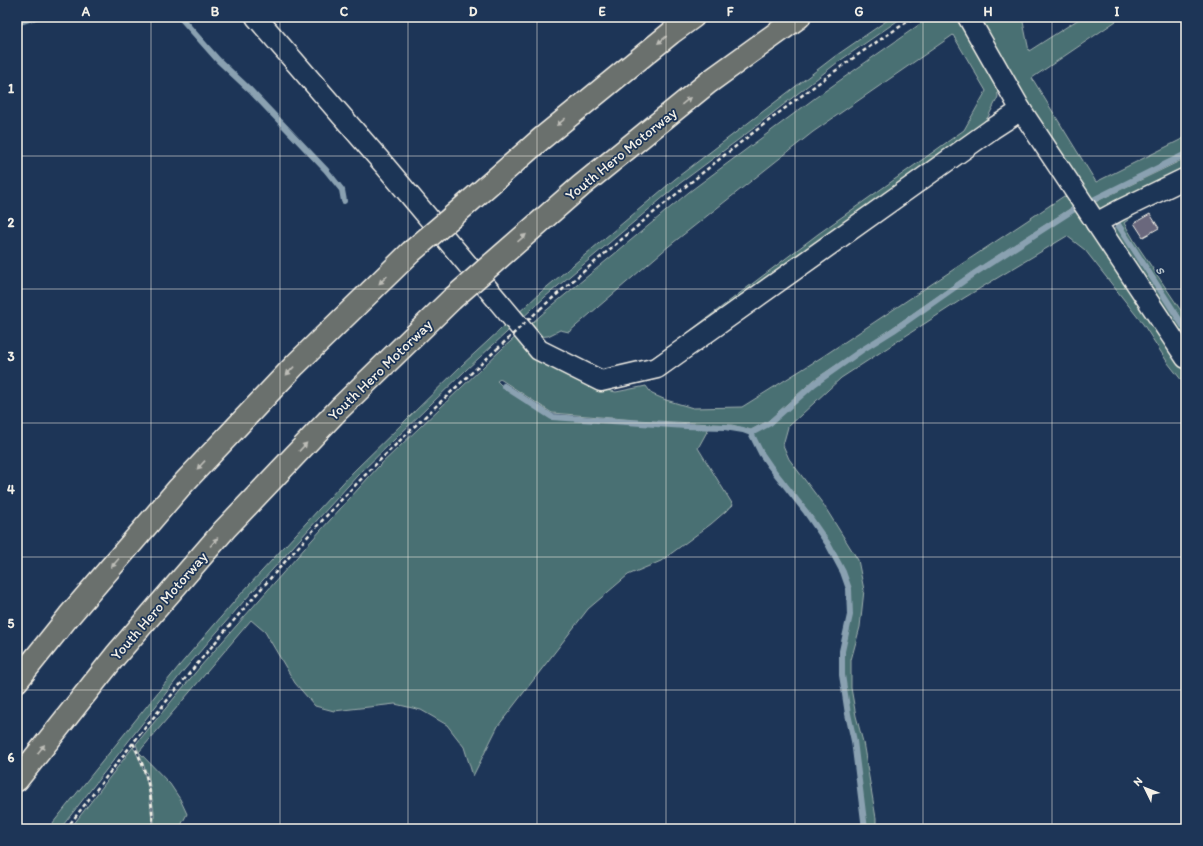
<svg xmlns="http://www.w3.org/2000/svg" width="1203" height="846" font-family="Itim,sans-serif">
	<rect width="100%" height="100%" fill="#1d3557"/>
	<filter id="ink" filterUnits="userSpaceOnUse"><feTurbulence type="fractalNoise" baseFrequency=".025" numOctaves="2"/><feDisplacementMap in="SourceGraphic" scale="8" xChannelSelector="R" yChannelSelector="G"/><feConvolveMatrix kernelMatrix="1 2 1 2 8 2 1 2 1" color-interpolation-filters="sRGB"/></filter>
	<g filter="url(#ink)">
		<g fill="#4a7073" stroke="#9fb0ae">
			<polygon points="892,17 903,17 838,62 750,131 679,184 545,297 466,370 357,476 244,601 184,670 60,829 48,829 179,666 239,596 353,472 462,365 541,292 675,179 834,57"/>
			<polygon points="930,17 956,17 997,85 998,97 988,117 972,135 661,360 642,365 678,340 818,234 964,130 986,91 953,35 813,132 669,246 569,332 560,330 548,336 535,337 543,360 565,375 590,387 616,392 646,386 652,394 666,400 693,408 742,407 822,357 1067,194 1076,205 974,271 892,328 814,380 768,421 751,430 732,425 636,420 552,413 500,379 497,381 503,387 551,418 709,428 698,448 733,505 711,524 661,561 628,575 588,609 498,726 473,776 464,747 447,725 421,710 395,704 334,711 315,706 295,683 265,632 251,620 139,752 170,784 180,799 187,814 179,829 154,829 154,812 149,780 136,744 200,667 312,540 378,467 503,348 548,309 689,192 815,98"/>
			<polygon points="979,17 1022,17 1029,51 1082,17 1122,17 1032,78 1096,182 1186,137 1186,152 1088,201 1030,111"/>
			<polygon points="1186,158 1186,169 1104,209 1097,211 1089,205"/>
			<polygon points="1078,209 1186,371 1186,386 1168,363 1143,324 1085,250 1067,236 964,298 841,378 788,427 783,445 789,459 823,504 858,560 864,590 860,627 851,660 851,688 856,716 863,742 876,818 876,829 866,829 855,741 849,714 843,675 843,651 851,615 849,589 844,571 829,544 806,511 761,453 752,433 771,424 814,384 863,351 895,331 975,274"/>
			<polygon points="1137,209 1138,212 1124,223 1135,242 1186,318 1186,327 1118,220"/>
			<polygon points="1116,224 1186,334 1186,349 1114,232"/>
			<path d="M133,747C148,772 151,800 152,829H70Z"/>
		</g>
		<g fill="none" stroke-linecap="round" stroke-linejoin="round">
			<g stroke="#8aa1b1" stroke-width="6">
				<polyline points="180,17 218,60 250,90 326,170 342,190 344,201"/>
				<polyline points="17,23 36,17"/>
				<polyline points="1117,223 1186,330"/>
				<polyline points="504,386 552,417 686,426 725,427 743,430 751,433"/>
				<polyline points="865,829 854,741 848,714 842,675 842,651 850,615 849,589 843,572 828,544 806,512 770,466 761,453 751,433 770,423 814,384 862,350 894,330 975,273 1073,210 1186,154"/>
			</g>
		</g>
		<polygon fill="#6a687d" stroke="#f4f1e8" points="1150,214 1159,228 1143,237 1134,223"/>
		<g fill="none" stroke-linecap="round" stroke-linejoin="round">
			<defs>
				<g id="minor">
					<polyline points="256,17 386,167 539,350 601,381 657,368 992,129 1021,110"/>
					<polyline points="968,17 1021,110 1186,358"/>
					<polyline points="1096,223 1120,210 1186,178"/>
				</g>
				<g id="motorway">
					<polyline points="452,217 541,139 671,33 693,17"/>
					<polyline points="492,264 581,186 709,82 799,17"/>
					<polyline points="17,681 69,616 179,488 295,365 411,252"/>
					<polyline points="17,780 116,655 225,529 339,409 452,299"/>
				</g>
			</defs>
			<use href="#minor" stroke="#f4f1e8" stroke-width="23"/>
			<use href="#motorway" stroke="#f4f1e8" stroke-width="25"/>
			<g stroke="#f4f1e8" stroke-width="2.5" stroke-dasharray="4 3" stroke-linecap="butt">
				<path d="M540,309C614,245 689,182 767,122C815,85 864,49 915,17"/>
				<path d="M133,743C148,774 152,795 153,829"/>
				<path d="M66,829C153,715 245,603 343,498C392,446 445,398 497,349"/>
			</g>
			<use href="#minor" stroke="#1d3557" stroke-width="20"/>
			<use href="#motorway" stroke="#6b706d" stroke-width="22"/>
			<defs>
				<g id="motorway-bridge">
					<polyline points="411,252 452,217"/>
					<polyline points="452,299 492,264"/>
				</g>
			</defs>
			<use href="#motorway-bridge" stroke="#f4f1e8" stroke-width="25" stroke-linecap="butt"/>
			<polyline stroke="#f4f1e8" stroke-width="2.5" stroke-dasharray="4 3" stroke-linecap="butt" points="497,349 540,309"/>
			<use href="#motorway-bridge" stroke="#6b706d" stroke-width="22"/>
		</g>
		<defs><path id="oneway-solid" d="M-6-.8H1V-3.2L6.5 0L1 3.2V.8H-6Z"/></defs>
		<g fill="#bdbdb7">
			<use href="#oneway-solid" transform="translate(662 40) rotate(141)"/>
			<use href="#oneway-solid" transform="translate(686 101) rotate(-39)"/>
			<use href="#oneway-solid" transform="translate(561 122) rotate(141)"/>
			<use href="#oneway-solid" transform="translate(522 238) rotate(-41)"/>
			<use href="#oneway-solid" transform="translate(383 280) rotate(136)"/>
			<use href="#oneway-solid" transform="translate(290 371) rotate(133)"/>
			<use href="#oneway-solid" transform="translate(303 447) rotate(-47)"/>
			<use href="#oneway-solid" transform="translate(201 465) rotate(133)"/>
			<use href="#oneway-solid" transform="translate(214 542) rotate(-49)"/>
			<use href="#oneway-solid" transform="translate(115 563) rotate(131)"/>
			<use href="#oneway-solid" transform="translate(41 749) rotate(-51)"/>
		</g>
	</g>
	<path fill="none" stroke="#f4f1e8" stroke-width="1" stroke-opacity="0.55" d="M151,17V829M280,17V829M408,17V829M537,17V829M666,17V829M795,17V829M923,17V829M1052,17V829M17,156H1186M17,289H1186M17,423H1186M17,557H1186M17,690H1186"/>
	<g text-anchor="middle" stroke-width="3.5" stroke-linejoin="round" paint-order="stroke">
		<g font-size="15" fill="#f4f1e8" stroke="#1d3557">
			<text transform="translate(621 154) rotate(-39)" y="5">Youth Hero Motorway</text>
			<text transform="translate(380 370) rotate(-44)" y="5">Youth Hero Motorway</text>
			<text transform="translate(159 606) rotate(-49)" y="5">Youth Hero Motorway</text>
		</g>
		<g font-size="16" font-style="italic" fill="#b6c2c8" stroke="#1d3557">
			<text transform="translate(1162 269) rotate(57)" y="6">s</text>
		</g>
	</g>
	<rect width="1203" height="846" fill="none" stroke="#1d3557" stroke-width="44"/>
	<g transform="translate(1145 788) rotate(313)" stroke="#1d3557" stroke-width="3" paint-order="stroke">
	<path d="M0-3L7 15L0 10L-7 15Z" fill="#f4f1e8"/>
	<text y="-6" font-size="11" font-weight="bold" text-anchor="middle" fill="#f4f1e8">N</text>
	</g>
	<rect x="22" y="22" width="1159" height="802" fill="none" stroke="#f4f1e8" stroke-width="1.5"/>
	<g font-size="13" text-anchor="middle" font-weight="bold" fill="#f4f1e8">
		<text x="86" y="16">A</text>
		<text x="215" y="16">B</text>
		<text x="344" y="16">C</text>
		<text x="473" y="16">D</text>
		<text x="602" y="16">E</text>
		<text x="730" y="16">F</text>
		<text x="859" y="16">G</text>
		<text x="988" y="16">H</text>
		<text x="1117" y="16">I</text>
		<text x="11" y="93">1</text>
		<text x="11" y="227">2</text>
		<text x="11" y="361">3</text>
		<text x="11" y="494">4</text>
		<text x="11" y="628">5</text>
		<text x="11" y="762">6</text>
	</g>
</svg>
